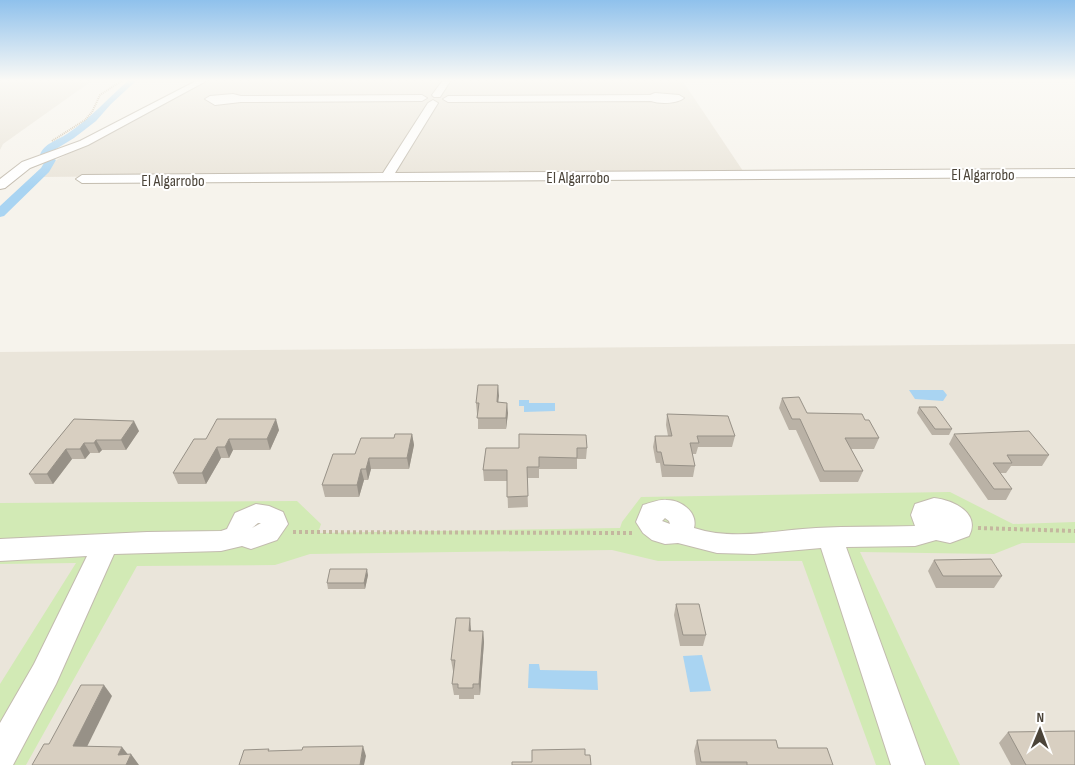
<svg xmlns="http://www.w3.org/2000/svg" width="1075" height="765" font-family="'Sofia Sans Condensed',sans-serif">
	<rect width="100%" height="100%" fill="#f6f3ec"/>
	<g fill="#eae5da">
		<polygon points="0,80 93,80 3,144 0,150"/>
		<polygon points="209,80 682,80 743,171 37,177 58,159"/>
		<polygon points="1075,344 1075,765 0,765 0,352"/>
	</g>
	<polygon fill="#d2eab5" points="950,492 1013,524 1075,522 1075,543 1022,543 994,554 860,552 960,765 876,765 802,561 658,561 612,550 310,554 275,565 137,566 26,765 0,765 0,684 76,563 0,564 0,503 297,501 321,524 318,533 620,528 622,522 641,497"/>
	<g fill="#a9d4f2">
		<polygon points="909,390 943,390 947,395 943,401 915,399"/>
		<polygon points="519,400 529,400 529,403 555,403 555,411 524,412 524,406 519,406"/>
		<polygon points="702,655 711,691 690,692 683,656"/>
		<polygon points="529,664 539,664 540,670 597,671 598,690 528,688"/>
	</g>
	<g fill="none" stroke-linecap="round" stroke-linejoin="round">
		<g fill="#a9d4f2" fill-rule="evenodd">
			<path d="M129,80H137L111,104L96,121L74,138L51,152L49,157H41L40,155C43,144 58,140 67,134C90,119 108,98 129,80Z"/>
			<polygon points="51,157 56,160 49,172 4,216 0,217 0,206 41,168 47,158"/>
		</g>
		<defs>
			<g id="minor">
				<polygon points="198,80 208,80 88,145 30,168 5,188 0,189 0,179 22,162 80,141"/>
				<polygon points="443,80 451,80 440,97 434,97 432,95"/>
				<path d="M655,93L679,95L684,98C677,104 659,104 651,101L448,102L443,99L448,96L650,95Z"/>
				<polygon points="233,94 241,96 422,95 427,98 422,101 241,102 215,105 205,99 210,96"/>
				<polygon points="433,100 438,103 395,173 1075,169 1075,177 82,183 76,179 82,175 383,173 428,103"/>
				<path d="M934,498C953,500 981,513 969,536L950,543L936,540L915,546L846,547L925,765H891L821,548L754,554L717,553L678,543L665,544L652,540L643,533L636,522L643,505C651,503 659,499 667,500C682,500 698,513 694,528C734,541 776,530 816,528C849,526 882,527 915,526L911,515L915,504ZM665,518L669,521L670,524L662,521Z"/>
				<path d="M256,504L269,506L283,512L288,524L277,540L251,549L242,546L221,551L114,554L56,684L13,765H0V723L34,664L87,556L0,561V539L147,532L221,531L227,529L235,513ZM258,523H261L252,528Z"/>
			</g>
		</defs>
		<use href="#minor" stroke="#c2bbae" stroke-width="2"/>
		<polyline stroke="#c4b79f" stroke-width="2" stroke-dasharray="1 1" stroke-linecap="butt" points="52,141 85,120 92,112 100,95 123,80"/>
		<g stroke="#c4b79f" stroke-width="4" stroke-dasharray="3 3" stroke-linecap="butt">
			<polyline points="978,528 1075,531"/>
			<polyline points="293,532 634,533"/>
		</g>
		<use href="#minor" fill="#fff" fill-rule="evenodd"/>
	</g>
	<g fill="#bab2a6">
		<polygon points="498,385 498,402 508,413 506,429 478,429 478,414 477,414 476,403"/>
		<polygon points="782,398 807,413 865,420 879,438 874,449 851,449 863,471 858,482 820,482 796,430 789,430 779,408"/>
		<polygon points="919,407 952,429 949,435 932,435 917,413"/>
		<polygon points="667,414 735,436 732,447 698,447 696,454 692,454 695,466 693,477 662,477 660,463 656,463 653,447 655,436 668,436 666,425"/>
		<polygon points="74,419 139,431 126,450 102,450 99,453 90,453 85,459 72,459 53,484 35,484 29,474"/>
		<polygon points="279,430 270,450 233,450 229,458 221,458 206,484 178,484 173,473 206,439"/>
		<polygon points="412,434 414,445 409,469 371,469 368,480 364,480 359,497 325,497 322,485 355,454"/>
		<polygon points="954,434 1049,455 1042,466 1011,466 1006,473 1000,473 1012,489 1006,500 988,500 949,444"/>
		<polygon points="486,448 587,448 586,459 577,459 577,469 539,469 539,478 527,478 528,507 508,508 507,481 484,481 483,470"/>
		<polygon points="934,560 1002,576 994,588 936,588 928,571"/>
		<polygon points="368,575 365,589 328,589 327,583"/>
		<polygon points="676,604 706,635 703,646 680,646 674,615"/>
		<polygon points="483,631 484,642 480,695 474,695 474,699 459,699 459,695 454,695 452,684 454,671 453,671 451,660"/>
		<polygon points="1008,732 1075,765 1011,765 999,743"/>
		<polygon points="697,740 778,748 833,765 696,765 694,751"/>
	</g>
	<g fill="#979187">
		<polygon points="498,385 499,396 497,413 497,402"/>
		<polygon points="507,403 508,413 506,429 506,418"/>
		<polygon points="276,419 279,430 270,450 267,439"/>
		<polygon points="134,421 139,431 126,450 121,440"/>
		<polygon points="412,434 414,445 409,469 407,458"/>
		<polygon points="229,439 233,450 229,458 225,447"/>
		<polygon points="96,440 102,450 99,453 94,443"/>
		<polygon points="84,443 90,453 85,459 80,449"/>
		<polygon points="217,447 221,458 206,484 202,473"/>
		<polygon points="66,449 72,459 53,484 47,474"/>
		<polygon points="369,458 371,469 368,480 366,469"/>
		<polygon points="361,469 364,480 359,497 357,485"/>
		<polygon points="367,569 368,575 365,589 364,583"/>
		<polygon points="470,618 471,630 470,642 469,631"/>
		<polygon points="483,631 484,642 480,695 479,684"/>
		<polygon points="104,685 112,696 82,757 73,746"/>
		<polygon points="363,746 366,756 364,765 360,765"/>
		<polygon points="122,747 130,757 131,754 139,765 126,765 118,755"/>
	</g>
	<g fill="#d8cfc1" stroke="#979187">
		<polygon points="478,385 498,385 497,402 507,403 506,418 477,418 479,403 476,403"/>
		<polygon points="799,397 807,413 862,414 865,420 869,420 879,438 845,438 863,471 824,471 800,419 792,419 782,398"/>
		<polygon points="919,407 936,407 952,429 935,429"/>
		<polygon points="667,414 728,416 735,436 697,436 699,443 690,443 695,466 664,465 661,452 657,452 655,436 672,436"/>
		<polygon points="74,419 134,421 121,440 96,440 94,443 84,443 80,449 66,449 47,474 29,474"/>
		<polygon points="217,419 276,419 267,439 229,439 225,447 217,447 202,473 173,473 194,439 206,439"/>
		<polygon points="1029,431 1049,455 1007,455 1012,463 993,463 1012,489 994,489 954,434"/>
		<polygon points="395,434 412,434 407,458 369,458 366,469 361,469 357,485 322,485 333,454 355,454 361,438 394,438"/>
		<polygon points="519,434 586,435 587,448 577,448 577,458 539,457 539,467 527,467 528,496 507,497 507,470 483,470 486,448 519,448"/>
		<polygon points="991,559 1002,576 943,576 934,560"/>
		<polygon points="330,569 367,569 364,583 327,583"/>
		<polygon points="676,604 699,604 706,635 683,635"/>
		<polygon points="456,618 470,618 469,631 483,631 479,684 473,684 473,688 458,688 458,684 452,684 455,660 451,660"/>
		<polygon points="81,685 104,685 73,746 122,747 118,755 131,754 126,765 32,765 44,744 49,744"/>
		<polygon points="1075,731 1075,765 1026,765 1008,732"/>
		<polygon points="697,740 776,740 778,748 827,748 833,765 747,765 747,762 701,762"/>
		<polygon points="363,746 360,765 239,765 244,750 269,749 268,751 302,750 303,747"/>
		<polygon points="585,749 585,755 590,755 591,765 512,765 512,762 532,762 532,750"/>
	</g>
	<linearGradient id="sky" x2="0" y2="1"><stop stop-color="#8fc1ec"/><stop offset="0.43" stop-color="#fbfaf6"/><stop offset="1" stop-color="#fbfaf6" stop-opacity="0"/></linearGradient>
	<rect width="1075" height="187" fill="url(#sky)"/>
	<g text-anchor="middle" stroke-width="4" stroke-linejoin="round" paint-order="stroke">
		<g font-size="16" fill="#4b4439" stroke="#fff">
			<text x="983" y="180">El Algarrobo</text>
			<text x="578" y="183">El Algarrobo</text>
			<text x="173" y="186">El Algarrobo</text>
		</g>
	</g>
	<g transform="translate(1040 730) rotate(1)" stroke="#ffffff" stroke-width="4" paint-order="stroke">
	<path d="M0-4L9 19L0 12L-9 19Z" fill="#4b4439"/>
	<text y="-8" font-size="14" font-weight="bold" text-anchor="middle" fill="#4b4439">N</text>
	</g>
</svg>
